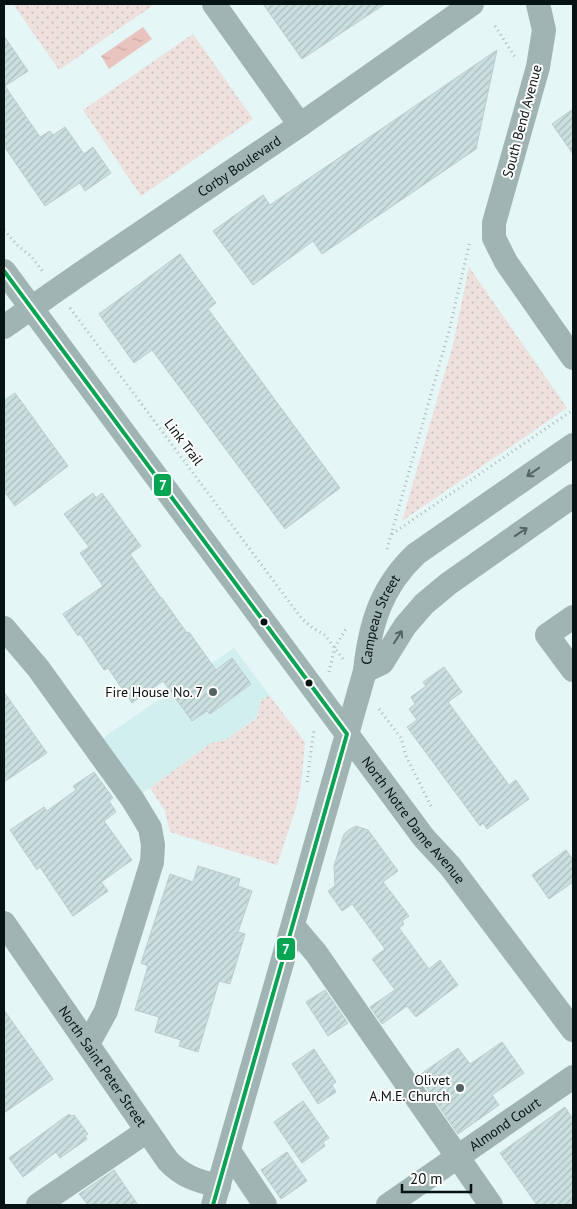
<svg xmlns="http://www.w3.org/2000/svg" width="577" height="1209" font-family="'PT Sans',sans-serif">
	<defs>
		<pattern id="grass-dots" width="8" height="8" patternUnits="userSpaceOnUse" patternTransform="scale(1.25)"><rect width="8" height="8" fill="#ede0dd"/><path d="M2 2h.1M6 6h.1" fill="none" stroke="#cabfbd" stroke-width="1.8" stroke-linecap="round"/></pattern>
		<pattern id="water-ripples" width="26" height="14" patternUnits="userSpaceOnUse" patternTransform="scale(1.25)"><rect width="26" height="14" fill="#e9c4bf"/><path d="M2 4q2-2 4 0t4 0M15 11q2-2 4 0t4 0" fill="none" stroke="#c6a7a3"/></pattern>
		<pattern id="building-hatch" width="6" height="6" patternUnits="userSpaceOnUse" patternTransform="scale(1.25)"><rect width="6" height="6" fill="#cadfdf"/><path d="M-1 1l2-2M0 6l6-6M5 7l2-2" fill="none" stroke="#acbebe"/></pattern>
	</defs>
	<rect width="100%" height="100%" fill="#e4f6f5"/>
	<polygon fill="#d1efee" points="234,648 269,695 260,702 257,717 225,740 211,743 140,795 100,740"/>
	<g fill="url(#grass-dots)">
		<polygon points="13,4 155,4 59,70"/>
		<polygon points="193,34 253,119 141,196 83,110"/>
		<polygon points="469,267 567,408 402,521 453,345"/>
		<polygon points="269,695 305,742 301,785 296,808 277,865 170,832 165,811 150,788 211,743 225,740 257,718 260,702"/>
	</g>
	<polygon fill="url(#water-ripples)" points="143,27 152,39 109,69 101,56"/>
	<g fill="url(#building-hatch)" stroke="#becccb">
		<polygon points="263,4 385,4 302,59"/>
		<polygon points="4,36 28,71 5,86 40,137 50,131 53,135 65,127 84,154 93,147 111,173 85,191 80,183 45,206 4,146"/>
		<polygon points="497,50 476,149 322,254 313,241 253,285 213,231 263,195 270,205"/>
		<polygon points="573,109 573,154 552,124"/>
		<polygon points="180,254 216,303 208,309 340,488 285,529 152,350 134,363 99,314"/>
		<polygon points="15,393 68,466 15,506 4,491 4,401"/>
		<polygon points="93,493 96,498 102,493 141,546 130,554 161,598 162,598 187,633 189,632 216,670 232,658 251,684 210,714 207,711 192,721 163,681 132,703 108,668 104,670 80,634 78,636 63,614 103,586 80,553 89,547 64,514"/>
		<polygon points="444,667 462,692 448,702 509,785 516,780 529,799 487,829 483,823 480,826 407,727 417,720 409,709 415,704 411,697 426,686 423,682"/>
		<polygon points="4,692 47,753 4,782"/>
		<polygon points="94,772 113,798 109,801 116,812 104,821 132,860 101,882 108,891 73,916 40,867 37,870 10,830 44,807 47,811 76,790 73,786"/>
		<polygon points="356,826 368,830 398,871 383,882 409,916 402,921 404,924 399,928 429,969 440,960 458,985 416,1017 407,1006 382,1024 370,1007 395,990 372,959 385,949 352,904 342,911 328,891 335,886 334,866 344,834 350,829"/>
		<polygon points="566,850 573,860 573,882 549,899 532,875"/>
		<polygon points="198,866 240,879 238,886 252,891 238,932 245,934 230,984 219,981 198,1052 179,1046 181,1040 155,1032 159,1017 135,1010 148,966 141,963 170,874 193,882"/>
		<polygon points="325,990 348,1023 328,1036 306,1002"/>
		<polygon points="4,1010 53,1079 4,1113"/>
		<polygon points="502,1042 524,1073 492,1095 499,1105 458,1134 418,1076 458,1048 470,1064"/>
		<polygon points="314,1049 336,1082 332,1085 336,1092 318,1104 292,1064"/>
		<polygon points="303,1101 329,1138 323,1142 325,1146 302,1163 274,1122"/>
		<polygon points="565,1107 573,1119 573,1205 537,1205 500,1153"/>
		<polygon points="69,1114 71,1116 74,1115 88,1134 85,1136 87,1139 60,1158 56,1152 23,1177 9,1158"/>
		<polygon points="287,1152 307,1181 281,1199 261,1170"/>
		<polygon points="114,1170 138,1205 88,1205 79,1194"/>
	</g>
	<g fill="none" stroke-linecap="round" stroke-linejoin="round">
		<g stroke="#a8b9b8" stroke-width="3" stroke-dasharray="1 4" stroke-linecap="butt">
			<polyline points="495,26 515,57"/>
			<polyline points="4,230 18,246 31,256 44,273"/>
			<polyline points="70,308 302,619 313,628 325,635 343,659"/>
			<polyline points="392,534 573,410"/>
			<polyline points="387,549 449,331 470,241"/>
			<polyline points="329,672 335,647 347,627"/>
			<polyline points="379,709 401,738 406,756 431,806"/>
			<polyline points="307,782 314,729"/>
		</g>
		<g stroke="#a0b4b4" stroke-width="24">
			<polyline points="214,4 300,125"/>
			<polyline points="538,4 544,30 538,67 494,223 494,238 506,262 573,358"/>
			<path id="s1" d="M4,271L424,838L450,866L573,1030"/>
			<path id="s2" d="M4,327L77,276L300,125L472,4"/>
			<polyline points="573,617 547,635 573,670"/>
			<polyline points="4,628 38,668 133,800 150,828 153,845 152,862 106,1011 88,1044"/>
			<polyline points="365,671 382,663 405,626 424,604 448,584 573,496"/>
			<path id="s3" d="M4,923L168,1161C183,1177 198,1181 219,1186"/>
			<polyline points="293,926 316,953 491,1205"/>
			<polyline points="229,1151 265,1205"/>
			<polyline points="38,1205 147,1131"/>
			<path id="s4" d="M213,1205L365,671C370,624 381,587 416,554L573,445"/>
			<path id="s5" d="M388,1205L573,1077"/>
		</g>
		<defs>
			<polyline id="bus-1" points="4,271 347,734 213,1205"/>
		</defs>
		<use href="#bus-1" stroke="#fff" stroke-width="8"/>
		<use href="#bus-1" stroke="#00a651" stroke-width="4"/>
	</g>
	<defs><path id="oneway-shaft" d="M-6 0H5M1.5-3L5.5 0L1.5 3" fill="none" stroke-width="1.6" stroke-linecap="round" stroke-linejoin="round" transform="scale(1.25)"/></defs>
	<g stroke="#546363">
		<use href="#oneway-shaft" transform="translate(533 472) rotate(145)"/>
		<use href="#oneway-shaft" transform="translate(521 532) rotate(-34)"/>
		<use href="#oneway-shaft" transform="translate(398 637) rotate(-57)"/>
	</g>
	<g fill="#071212" stroke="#fff" stroke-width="2">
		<circle cx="264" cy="622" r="4.5"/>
		<circle cx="309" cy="683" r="4.5"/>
	</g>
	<g fill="#546261" stroke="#fff" stroke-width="2">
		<circle cx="213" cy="692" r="5"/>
		<circle cx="460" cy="1088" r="5"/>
	</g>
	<g text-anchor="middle" stroke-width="4" stroke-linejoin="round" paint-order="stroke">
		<g font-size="14" fill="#071212" stroke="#fff">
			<text transform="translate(522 121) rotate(-75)" y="5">South Bend Avenue</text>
			<text dy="5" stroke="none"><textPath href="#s2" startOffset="285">Corby Boulevard</textPath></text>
			<text transform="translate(184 442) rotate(53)" y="5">Link Trail</text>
			<text dy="5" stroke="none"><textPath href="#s4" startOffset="609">Campeau Street</textPath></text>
			<text dy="5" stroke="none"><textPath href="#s1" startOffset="685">North Notre Dame Avenue</textPath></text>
			<text dy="5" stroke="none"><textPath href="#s3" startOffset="174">North Saint Peter Street</textPath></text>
			<text dy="5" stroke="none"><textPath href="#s5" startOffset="142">Almond Court</textPath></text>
		</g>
		<g font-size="14" fill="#071212" stroke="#fff" text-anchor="end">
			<text x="203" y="697">Fire House No. 7</text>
			<text x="450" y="1085">Olivet<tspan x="450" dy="16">A.M.E. Church</tspan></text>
		</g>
	</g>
	<g stroke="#fff" stroke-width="2">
		<rect x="153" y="473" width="19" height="24" rx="5" fill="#00a651"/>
		<rect x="276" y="937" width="20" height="24" rx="5" fill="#00a651"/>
	</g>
	<g font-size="14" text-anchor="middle" font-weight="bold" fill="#fff">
		<text x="163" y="490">7</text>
		<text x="286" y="954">7</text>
	</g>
	<rect width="577" height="1209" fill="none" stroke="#071212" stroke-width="10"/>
	<path d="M402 1184v8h69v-8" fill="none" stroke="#071212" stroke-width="2.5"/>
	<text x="410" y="1184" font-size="15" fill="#071212" stroke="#ffffff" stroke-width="4" paint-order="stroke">20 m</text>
</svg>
